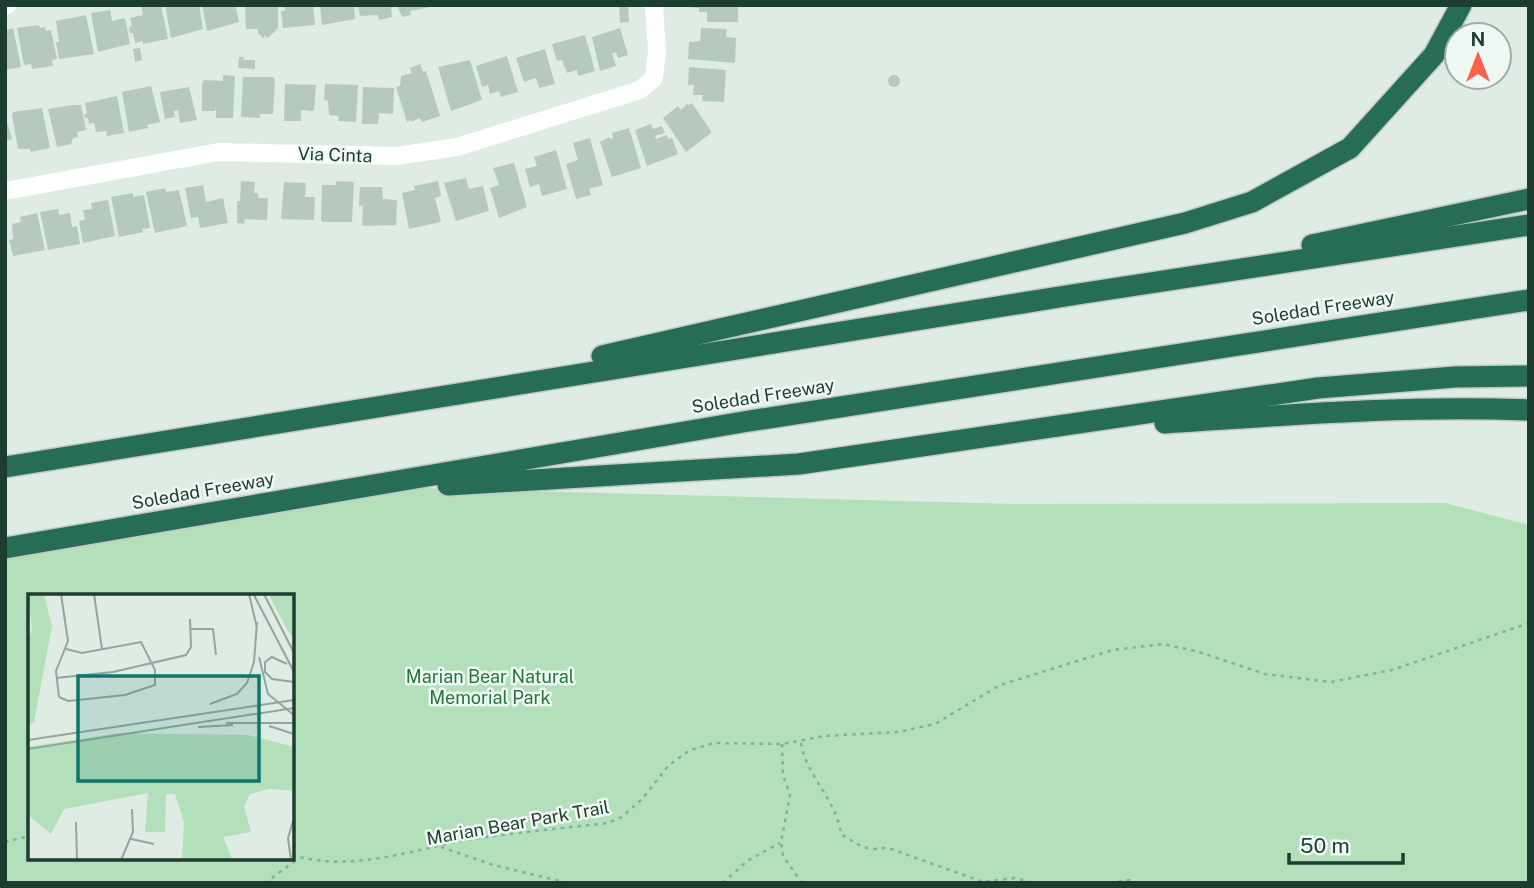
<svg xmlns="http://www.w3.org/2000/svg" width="1534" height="888" font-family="'Public Sans',sans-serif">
	<rect width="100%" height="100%" fill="#deece4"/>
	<path fill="#b4dfbb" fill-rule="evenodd" d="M345,486L1014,504L1445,503L1529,525V883H5V536ZM30,596H292V858H30Z"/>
	<g fill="#b6c9bf">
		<polygon points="141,5 161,5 168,39 143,44 143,41 135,43 133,33 130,33 129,27 132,26 130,18 143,15"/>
		<polygon points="165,5 199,5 203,29 171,38"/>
		<polygon points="202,5 235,5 239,22 207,31"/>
		<polygon points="245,5 278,5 278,28 268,38 265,36 263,38 258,33 258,29 246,29"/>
		<polygon points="287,5 313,5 315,25 283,28 281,11 285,11 284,6"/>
		<polygon points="320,5 354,5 355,19 322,25"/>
		<polygon points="358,5 391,5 392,17 379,20 378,15 360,16"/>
		<polygon points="397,5 430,5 430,7 410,11 411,15 402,17"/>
		<polygon points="628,5 629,22 620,23 619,6"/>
		<polygon points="687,5 738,5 738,22 707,22 707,12 699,12 699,8 687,7"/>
		<polygon points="110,10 112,21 125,18 130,44 98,52 91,13"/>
		<polygon points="86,15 94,54 59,59 56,42 59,42 56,21"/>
		<polygon points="39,25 40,28 45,27 46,31 51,30 57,59 52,60 53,66 32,69 31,64 24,65 17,28"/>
		<polygon points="13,28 21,67 5,70 5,30"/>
		<polygon points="620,28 628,55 618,58 616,52 612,54 616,66 600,71 592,37"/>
		<polygon points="701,28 727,29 726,37 736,38 735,63 688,59 689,42 700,41"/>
		<polygon points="585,35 595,71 578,76 577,70 567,73 562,60 557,61 552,44"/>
		<polygon points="140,48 142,60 135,62 133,49"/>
		<polygon points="545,49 555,84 539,88 536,78 524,82 516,58"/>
		<polygon points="507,56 518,92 501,97 499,91 490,94 488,85 482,87 476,66"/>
		<polygon points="239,57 244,57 243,60 255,60 255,69 238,68"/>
		<polygon points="470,60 482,100 451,111 438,67"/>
		<polygon points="420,64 423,72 426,71 440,116 422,122 420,118 411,122 411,120 407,122 396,87 400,86 401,76 412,73 410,68"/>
		<polygon points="689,67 726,70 724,102 702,101 703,95 693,95 694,85 688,85"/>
		<polygon points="223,75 235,76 233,118 216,118 216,107 215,111 202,111 202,84 204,80 223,81"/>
		<circle cx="894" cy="81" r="6"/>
		<polygon points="243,77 273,77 275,79 273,114 260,114 260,118 241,117"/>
		<polygon points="285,84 316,85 314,111 301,110 301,121 284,121"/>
		<polygon points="325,84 358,85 356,122 338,121 339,116 329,115 328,101 324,100"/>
		<polygon points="151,86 160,122 147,125 148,128 129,132 122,92"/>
		<polygon points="189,87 197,120 180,123 178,110 174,111 175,117 165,119 160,92"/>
		<polygon points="363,87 394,88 393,114 379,113 378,124 362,124"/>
		<polygon points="117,96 124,133 107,136 106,131 96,132 94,123 89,124 88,118 85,118 84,114 87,114 85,103"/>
		<polygon points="692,103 711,131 711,133 686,152 663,118 678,106 681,110 687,104 689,105"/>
		<polygon points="72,105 81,105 86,130 77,132 78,137 73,138 71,144 57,147 48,109"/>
		<polygon points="42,108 50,148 31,152 30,149 18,149 12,115 13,112"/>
		<polygon points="5,115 12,139 5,141"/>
		<polygon points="651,124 653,129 662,126 665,133 655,136 656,139 667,135 668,139 672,138 678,154 647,166 635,130"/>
		<polygon points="629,128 641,168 612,177 600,142 609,137 610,139 613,138 612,133"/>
		<polygon points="590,138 603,185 589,189 591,195 576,199 566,164 578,160 573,143"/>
		<polygon points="556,150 567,189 542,196 539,184 530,187 525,169 537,166 534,157"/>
		<polygon points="514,163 527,207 499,218 490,188 499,185 493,168"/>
		<polygon points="466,178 469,189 483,186 489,211 456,221 444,183"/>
		<polygon points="241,181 255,182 254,193 258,193 258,198 268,198 267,220 245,219 244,224 237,223 237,201 240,201"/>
		<polygon points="336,181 354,182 352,222 323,222 321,220 322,185 336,185"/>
		<polygon points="438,181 441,196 435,198 441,222 409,229 402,193 415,190 414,186"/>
		<polygon points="284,182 306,183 305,197 315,197 314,220 281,219"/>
		<polygon points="203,185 206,202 223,198 228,223 200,228 198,217 191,218 185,188"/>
		<polygon points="360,187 382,187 383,199 397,200 396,225 362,226 363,206 359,205"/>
		<polygon points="165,188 166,192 179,190 187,226 155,233 146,192"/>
		<polygon points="133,193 133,197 144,195 150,228 142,229 143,232 119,237 111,197"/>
		<polygon points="108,200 115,236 83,243 79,221 85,220 83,210 92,209 91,203"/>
		<polygon points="58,209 59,215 70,213 72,227 77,226 80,244 48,250 40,212"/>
		<polygon points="37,213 45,250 13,256 9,240 13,239 12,224 21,222 20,217"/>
	</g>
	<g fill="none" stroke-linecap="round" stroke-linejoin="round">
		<defs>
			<g id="highway">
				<polyline points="1312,245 1529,199"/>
				<polyline points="602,356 1185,223 1252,202 1350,148 1434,55 1461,5"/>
				<path d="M1165,423C1286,415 1407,405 1529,410"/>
				<polyline points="5,467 1078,294 1529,225"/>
				<polyline points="448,485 799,464 1318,388 1455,377 1529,376"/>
				<polyline points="5,548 743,422 1529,300"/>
			</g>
		</defs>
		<use href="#highway" stroke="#c0c9c5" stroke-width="24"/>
		<g stroke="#7bb39b" stroke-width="2.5" stroke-dasharray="3.5 5" stroke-linecap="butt">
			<path d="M801,743C806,776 837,800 841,834C851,840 861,848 873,849C880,849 884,847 891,849L983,882L1015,878L1034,883"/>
			<polyline points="782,744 783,775 790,795 781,842 783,856 802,883"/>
			<polyline points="5,842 30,836"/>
			<polyline points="441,847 493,865 568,883"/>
			<path d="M292,855C355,874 417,847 479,838C522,832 565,828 608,823L622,817L642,799L669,765L690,750L714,743L782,744L824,736L898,732L935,724L1000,685L1113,650L1163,644L1196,651L1265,674L1331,682L1392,670L1529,623"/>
			<polyline points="265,883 299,858"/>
			<polyline points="654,883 667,883"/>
			<polyline points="723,883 747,861 780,843"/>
			<polyline points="1110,883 1129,880 1137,883"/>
		</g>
		<g stroke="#fff" stroke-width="18">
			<polyline points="5,6 7,5"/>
			<polyline points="5,191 218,152 396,156 457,147 640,90 654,78 657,52 654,5"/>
		</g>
		<use href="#highway" stroke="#276c55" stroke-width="21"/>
	</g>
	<g text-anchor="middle" stroke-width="5" stroke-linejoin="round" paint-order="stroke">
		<g font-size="18" fill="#1e3d31" stroke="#eff8f2">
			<text transform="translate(335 155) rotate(2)" y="6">Via Cinta</text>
			<text transform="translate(1323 308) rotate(-9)" y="6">Soledad Freeway</text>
			<text transform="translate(763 396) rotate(-9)" y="6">Soledad Freeway</text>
			<text transform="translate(203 491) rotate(-10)" y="6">Soledad Freeway</text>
			<text transform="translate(518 823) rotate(-10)" y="6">Marian Bear Park Trail</text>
		</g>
		<g font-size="18" fill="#24783a" stroke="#eff8f2">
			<text x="490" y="683">Marian Bear Natural<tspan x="490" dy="21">Memorial Park</tspan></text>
		</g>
	</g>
	<g transform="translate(28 594)">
		<rect width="266" height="266" fill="#deece4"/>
		<path d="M0,1H16L24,32L6,128L0,133V49L4,34ZM241,1H266V45L260,37ZM91,139L220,141L266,153V197L241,195L222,200L216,212L223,238L195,243L204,265H154L156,228L147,200H138L137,238H117L120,199L36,215L23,240L0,221V153Z" fill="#b4dfbb"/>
		<path fill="none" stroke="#91a69c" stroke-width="2" d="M66,0L74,55M221,0L229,34M236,0L266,59M226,1L266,78M163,35H185L188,61M231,63L240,100L266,121M259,70L244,63L237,68V78L244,85L266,88M28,84L85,78L158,61L163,53L162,25M31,103L40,107L97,101L127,91V76L113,48L54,59L38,55M31,103L28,77L40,47L33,0M182,110L209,100L219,89L226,68L229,28M198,129H266M241,132L266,140M170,133L205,131M0,146L266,106M0,155L266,114M48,228L49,266M103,245L126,250M93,266L105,238L104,215M263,266L260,244L266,224"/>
		<path fill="#0f766e" fill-opacity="0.15" stroke="#0f766e" stroke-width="3.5" d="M50,82H231V187H50Z"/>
		<rect width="266" height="266" fill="none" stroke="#1e3d31" stroke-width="3.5"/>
	</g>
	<rect width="1534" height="888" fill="none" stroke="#1e3d31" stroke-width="14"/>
	<g transform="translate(1478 56)"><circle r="33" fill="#eff8f2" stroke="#9bada5" stroke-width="2"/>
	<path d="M0-5L12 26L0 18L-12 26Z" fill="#ff6049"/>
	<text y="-10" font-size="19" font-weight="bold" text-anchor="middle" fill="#1e3d31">N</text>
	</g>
	<path d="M1289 853v10h114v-10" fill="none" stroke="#1e3d31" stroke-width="3.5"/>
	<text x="1300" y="853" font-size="21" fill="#1e3d31" stroke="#eff8f2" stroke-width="5" paint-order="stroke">50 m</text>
</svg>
